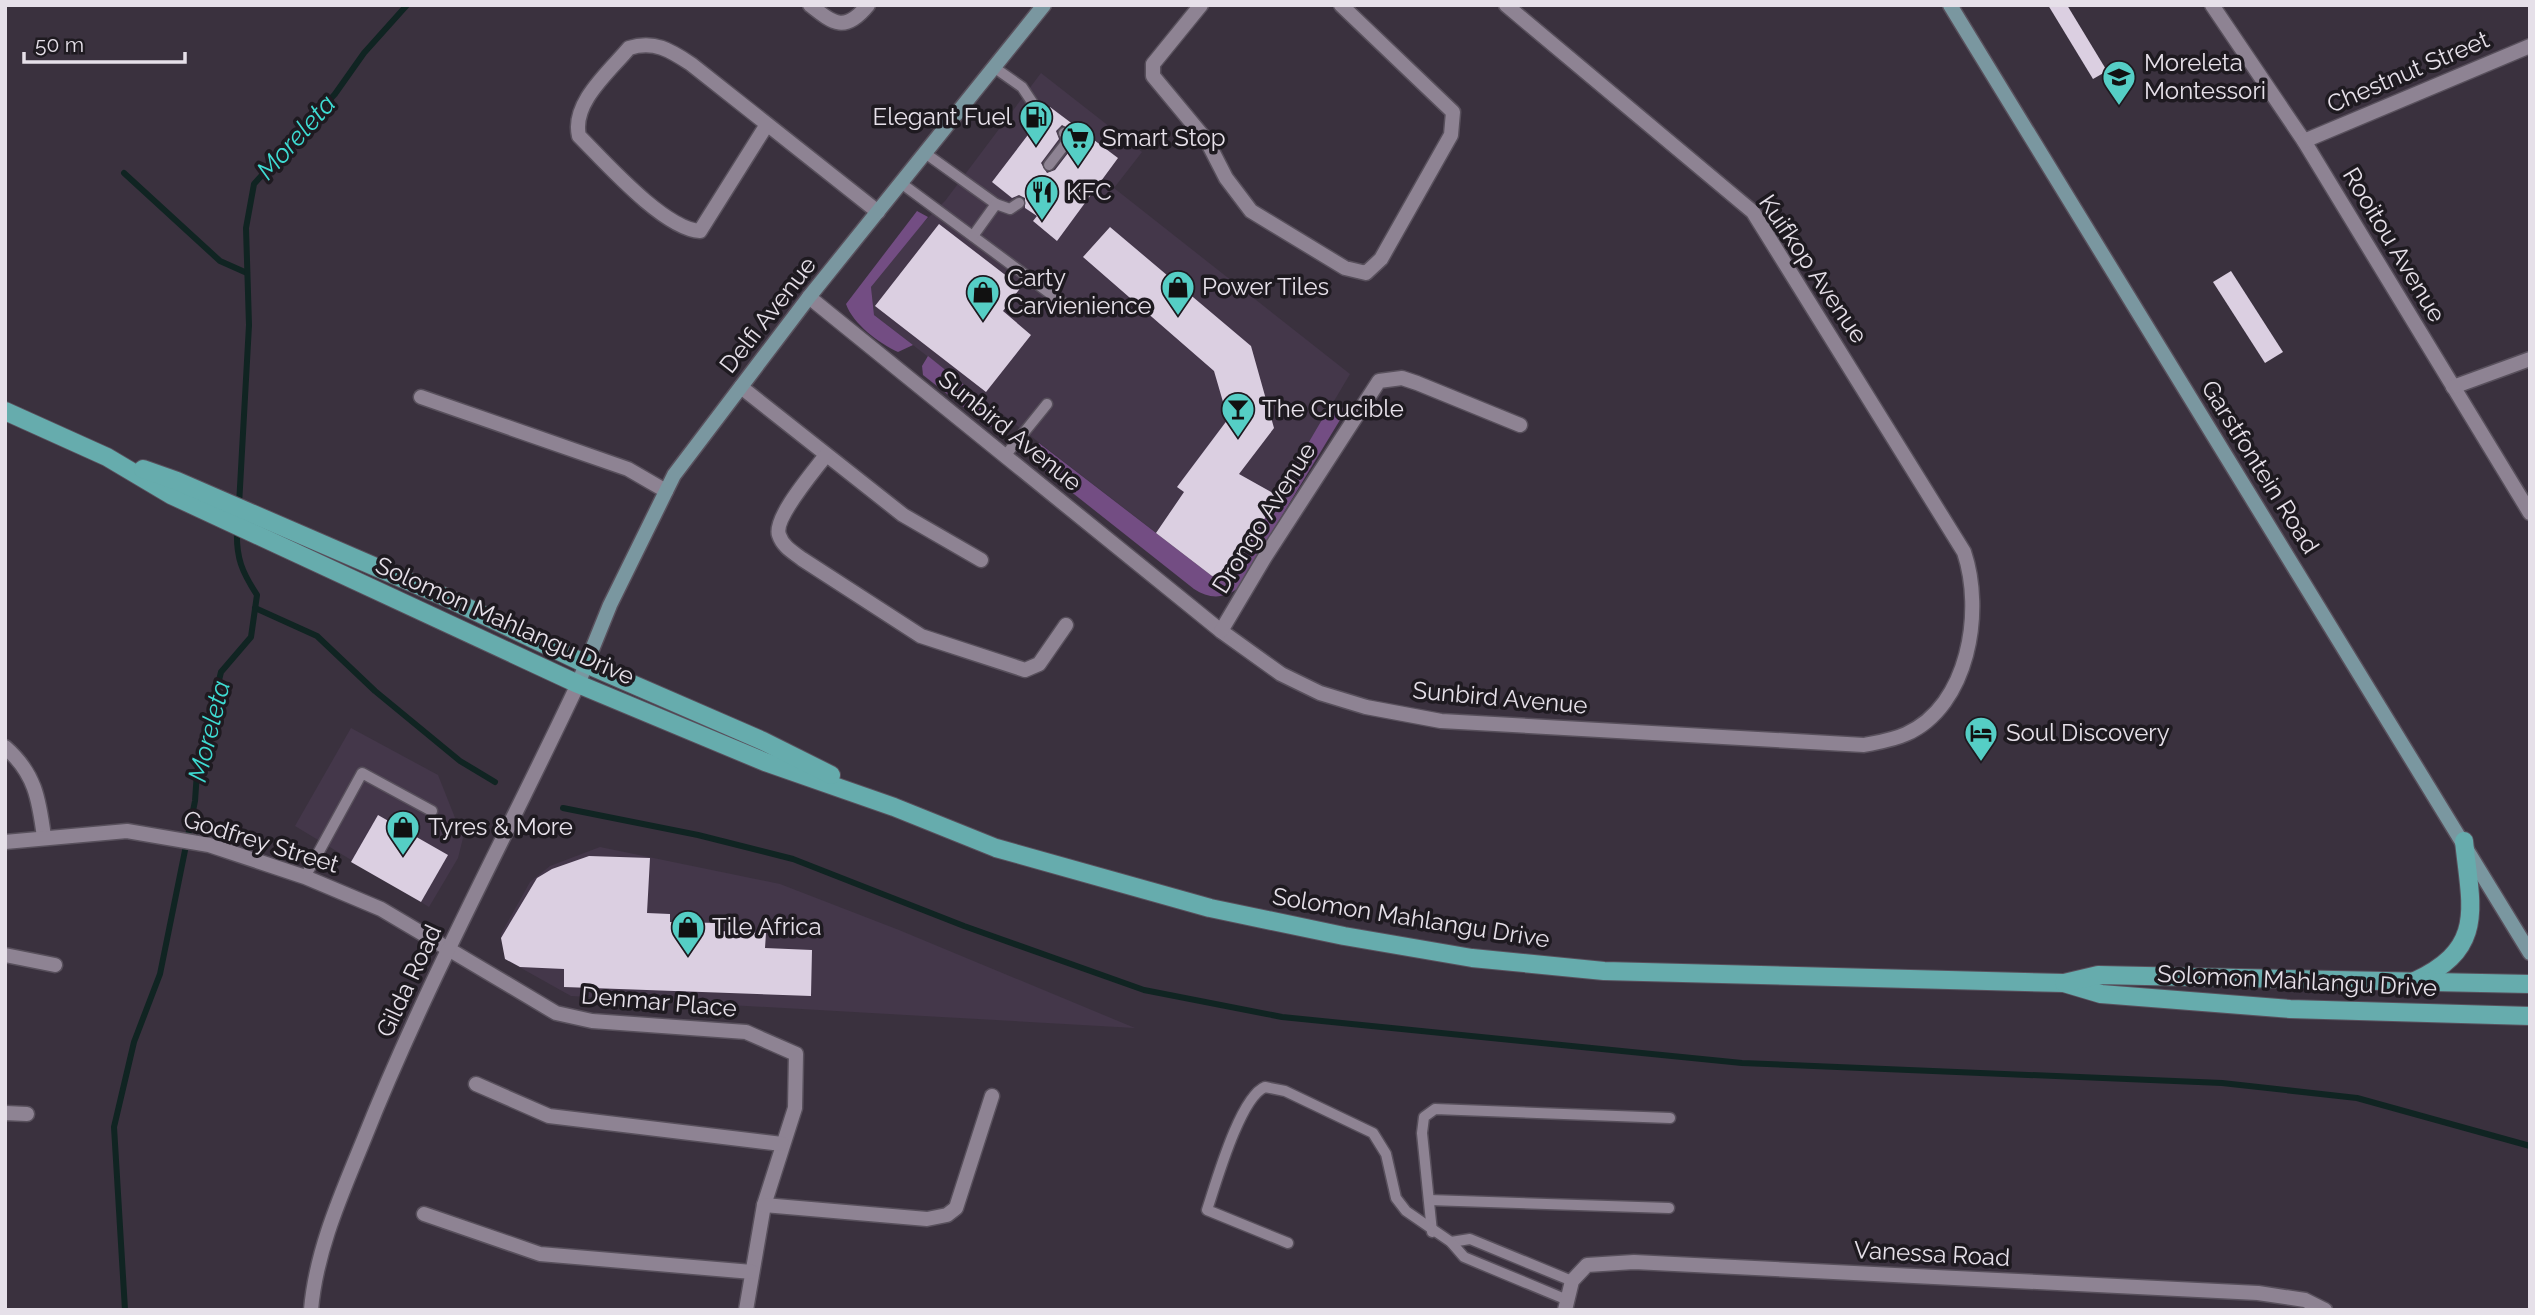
<svg xmlns="http://www.w3.org/2000/svg" width="2535" height="1315" font-family="Raleway,sans-serif">
	<rect width="100%" height="100%" fill="#3a313e"/>
	<g fill="#44374a">
		<polygon points="1041,73 1142,152 1114,188 1350,374 1232,574 1212,576 874,315 871,287 920,226 945,201"/>
		<polygon points="351,728 438,775 463,838 458,858 429,907 295,826"/>
		<polygon points="600,847 780,884 899,930 1135,1028 571,996 505,959 501,934 530,882 550,866"/>
	</g>
	<g fill="#734d83">
		<path d="M917,211L928,217L871,287L874,315L913,345L898,352C879,343 853,324 846,304Z"/>
		<polygon points="928,356 1009,421 1005,425 989,427 923,375 922,366"/>
		<path d="M1333,401L1346,410L1238,588C1224,599 1209,599 1194,589L1036,464L1035,449L1039,443L1212,576L1232,573Z"/>
	</g>
	<g fill="none" stroke-linecap="round" stroke-linejoin="round">
		<g stroke="#102422" stroke-width="6">
			<polyline points="124,173 220,261 247,273"/>
			<polyline points="239,505 249,325 246,228 254,184 335,94 364,53 407,5"/>
			<polyline points="255,608 317,636 375,691 460,761 495,782"/>
			<polyline points="563,808 698,835 793,859 964,926 1144,990 1282,1017 1742,1063 2222,1083 2357,1098 2530,1146"/>
			<path d="M125,1310L114,1127L134,1042L160,974L195,801L197,772L221,672L251,637L257,595C242,572 236,558 237,530"/>
		</g>
	</g>
	<g fill="#dbcfe1" fill-rule="evenodd">
		<polygon points="2048,5 2067,5 2107,71 2093,79"/>
		<path d="M1050,107L1118,158L1057,241L1033,221L1037,216L1025,208V198L1019,195L1012,198L992,182L1037,123L1043,125L1049,121L1047,110ZM1062,125L1075,132L1078,140L1055,170L1047,173L1041,163L1059,139L1056,131Z"/>
		<polygon points="939,224 1021,287 1003,311 1031,335 986,392 875,306"/>
		<polygon points="1110,227 1251,346 1274,428 1239,474 1278,496 1232,574 1212,576 1156,533 1184,492 1177,487 1228,419 1214,371 1083,257"/>
		<polygon points="2231,271 2283,352 2265,363 2213,282"/>
		<polygon points="378,815 448,855 421,902 351,862"/>
		<polygon points="589,856 650,858 647,913 670,914 670,922 719,923 719,931 766,933 765,948 812,950 811,996 564,987 564,969 520,967 505,959 501,938 537,878 552,869"/>
	</g>
	<g fill="none" stroke-linecap="round" stroke-linejoin="round">
		<defs>
			<g id="lane">
				<polyline points="995,68 1022,87 1042,117"/>
				<polyline points="925,153 996,204"/>
				<polyline points="1049,165 1070,138 1064,133"/>
				<polyline points="901,183 1067,306"/>
				<polyline points="973,236 996,204 1010,209 1019,203"/>
				<polyline points="1005,456 1047,404"/>
				<polyline points="305,877 362,773 432,811"/>
				<polyline points="1429,1200 1669,1208"/>
				<polyline points="1432,1232 1422,1133 1424,1117 1435,1109 1670,1118"/>
				<polyline points="1451,1242 1470,1239 1572,1281"/>
				<path d="M1288,1243L1207,1210C1216,1183 1240,1097 1265,1087L1285,1091L1373,1133L1386,1154L1396,1198L1406,1211L1451,1242L1464,1257L1565,1299"/>
			</g>
			<g id="street">
				<path d="M810,5C834,24 845,33 868,5"/>
				<polyline points="1201,5 1153,64 1153,76 1207,141 1226,178 1251,211 1345,268 1366,273 1381,259 1451,135 1453,112 1341,5"/>
				<polyline points="2212,5 2304,141 2530,513"/>
				<path d="M766,126L700,231C664,229 605,162 579,136C571,103 610,71 629,48C654,40 670,50 691,64L878,212"/>
				<polyline points="2304,141 2530,46"/>
				<path d="M809,297L1221,631L1281,674L1320,693L1366,707L1441,721L1864,745C1879,742 1893,740 1906,734C1969,706 1984,611 1964,552L1753,212L1506,5"/>
				<polyline points="741,387 903,515 981,560"/>
				<polyline points="2453,387 2530,359"/>
				<polyline points="421,397 628,469 666,491"/>
				<path d="M826,455C815,470 773,518 779,535C783,547 793,552 802,559L921,636L1025,670L1039,664L1066,625"/>
				<polyline points="1221,631 1265,557 1379,381 1402,378 1417,383 1520,425"/>
				<path d="M5,747C35,773 39,799 44,837"/>
				<polyline points="5,842 127,831 209,845 305,877 381,909 556,1013 592,1021 746,1032 796,1054 795,1108 764,1205 746,1310"/>
				<polyline points="5,955 55,965"/>
				<polyline points="476,1084 549,1116 782,1144"/>
				<polyline points="5,1113 27,1114"/>
				<polyline points="764,1205 927,1219 947,1215 956,1208 992,1096"/>
				<polyline points="424,1214 540,1254 752,1272"/>
				<path d="M311,1310C316,1250 342,1193 364,1139C426,983 507,835 578,684"/>
				<polyline points="1565,1310 1572,1281 1587,1265 1634,1262 2258,1293 2305,1300 2325,1310"/>
			</g>
			<g id="secondary">
				<polyline points="1950,5 2530,953"/>
				<polyline points="578,684 610,605 674,475 809,297 1044,5"/>
			</g>
			<g id="primary">
				<polyline points="5,411 107,457 171,495 578,684 765,762 894,807 996,848 1210,908 1344,936 1472,958 1604,971 2064,983 2101,994 2290,1009 2530,1016"/>
				<polyline points="143,469 177,481 445,597 586,664 763,741 831,775"/>
				<path d="M2415,981C2486,948 2471,908 2464,841"/>
				<polyline points="2064,983 2098,975 2530,984"/>
			</g>
		</defs>
		<use href="#lane" stroke="#58505c" stroke-width="13"/>
		<use href="#street" stroke="#58505c" stroke-width="17"/>
		<use href="#secondary" stroke="#58505c" stroke-width="17"/>
		<use href="#primary" stroke="#58505c" stroke-width="20"/>
		<use href="#lane" stroke="#8e8393" stroke-width="10"/>
		<use href="#street" stroke="#8e8393" stroke-width="14"/>
		<use href="#secondary" stroke="#7a97a0" stroke-width="14"/>
		<use href="#primary" stroke="#66acad" stroke-width="18"/>
	</g>
	<defs>
		<symbol id="school-pin" viewBox="-11 -11 22 30"><path d="M0 17L-7.5 6A9.5 9.5 0 1 1 7.5 6Z" fill="#55cec5" stroke="#1e1a20"/><path d="M0-5L7-2L0 1L-7-2ZM-4 1L0 2.5L4 1V4Q0 6-4 4Z" fill="#111"/></symbol>
		<symbol id="fuel-pin" viewBox="-11 -11 22 30"><path d="M0 17L-7.5 6A9.5 9.5 0 1 1 7.5 6Z" fill="#55cec5" stroke="#1e1a20"/><path d="M-5.5-6h7V0h2V4h1.3V-2.5L3-4.5l.8-.8L6-3V5H2.5V1h-1V6h-7ZM-4.2-4.7v3.2H.2V-4.7Z" fill="#111"/></symbol>
		<symbol id="supermarket-pin" viewBox="-11 -11 22 30"><path d="M0 17L-7.5 6A9.5 9.5 0 1 1 7.5 6Z" fill="#55cec5" stroke="#1e1a20"/><path d="M-6-5.5h2.5l.6 2H6L4.5 2H-2.5L-4.4-4H-6ZM-1.5 3.2a1.3 1.3 0 1 0 .1 0ZM3 3.2a1.3 1.3 0 1 0 .1 0Z" fill="#111"/></symbol>
		<symbol id="restaurant-pin" viewBox="-11 -11 22 30"><path d="M0 17L-7.5 6A9.5 9.5 0 1 1 7.5 6Z" fill="#55cec5" stroke="#1e1a20"/><path d="M-5-6h1v4h1v-4h1v4h1v-4h1v5L-1.5 .5V6h-2V.5L-5-1ZM5-6V6H3V1.5H1.5Q1.5-4 5-6Z" fill="#111"/></symbol>
		<symbol id="shop-pin" viewBox="-11 -11 22 30"><path d="M0 17L-7.5 6A9.5 9.5 0 1 1 7.5 6Z" fill="#55cec5" stroke="#1e1a20"/><path d="M-5-2.5h2.3a2.7 3.5 0 0 1 5.4 0H5L5.5 6h-11ZM-1.5-2.5h3a1.5 2.3 0 0 0-3 0Z" fill="#111"/></symbol>
		<symbol id="bar-pin" viewBox="-11 -11 22 30"><path d="M0 17L-7.5 6A9.5 9.5 0 1 1 7.5 6Z" fill="#55cec5" stroke="#1e1a20"/><path d="M-6-5H6L.8 .8V4.5H3.5V6h-7V4.5H-.8V.8Z" fill="#111"/></symbol>
		<symbol id="hotel-pin" viewBox="-11 -11 22 30"><path d="M0 17L-7.5 6A9.5 9.5 0 1 1 7.5 6Z" fill="#55cec5" stroke="#1e1a20"/><path d="M-6-4.5h1.5V1H6V5H4.5V3h-9V5H-6ZM-4 0a1.8 1.8 0 1 1 3.6 0ZM.5 0V-2.5h3Q6-2.5 6 0Z" fill="#111"/></symbol>
	</defs>
	<g fill-rule="evenodd">
		<use href="#school-pin" x="2100" y="58" width="38" height="52"/>
		<use href="#fuel-pin" x="1017" y="98" width="38" height="52"/>
		<use href="#supermarket-pin" x="1059" y="119" width="38" height="52"/>
		<use href="#restaurant-pin" x="1023" y="173" width="38" height="52"/>
		<use href="#shop-pin" x="1159" y="268" width="38" height="52"/>
		<use href="#shop-pin" x="964" y="273" width="38" height="52"/>
		<use href="#bar-pin" x="1219" y="390" width="38" height="52"/>
		<use href="#hotel-pin" x="1962" y="714" width="38" height="52"/>
		<use href="#shop-pin" x="384" y="808" width="38" height="52"/>
		<use href="#shop-pin" x="669" y="908" width="38" height="52"/>
	</g>
	<g text-anchor="middle" stroke-width="7" stroke-linejoin="round" paint-order="stroke">
		<g font-size="24" fill="#e6e0e9" stroke="#1e1a20" text-anchor="start">
			<text x="2144" y="71">Moreleta<tspan x="2144" dy="28">Montessori</tspan></text>
			<text x="1012" y="125" text-anchor="end">Elegant Fuel</text>
			<text x="1102" y="146">Smart Stop</text>
			<text x="1066" y="200">KFC</text>
			<text x="1007" y="286">Carty<tspan x="1007" dy="28">Carvienience</tspan></text>
			<text x="1202" y="295">Power Tiles</text>
			<text x="1262" y="417">The Crucible</text>
			<text x="2006" y="741">Soul Discovery</text>
			<text x="428" y="835">Tyres &amp; More</text>
			<text x="712" y="935">Tile Africa</text>
		</g>
		<g font-size="24" fill="#e6e0e9" stroke="#1e1a20">
			<text transform="translate(2408 72) rotate(-23)" y="8">Chestnut Street</text>
			<text transform="translate(2394 245) rotate(59)" y="8">Rooitou Avenue</text>
			<text transform="translate(1813 269) rotate(56)" y="8">Kuifkop Avenue</text>
			<text transform="translate(768 315) rotate(-52)" y="8">Delfi Avenue</text>
			<text transform="translate(1010 431) rotate(39)" y="8">Sunbird Avenue</text>
			<text transform="translate(2260 467) rotate(58)" y="8">Garstfontein Road</text>
			<text transform="translate(1264 518) rotate(-58)" y="8">Drongo Avenue</text>
			<text transform="translate(505 621) rotate(24)" y="8">Solomon Mahlangu Drive</text>
			<text transform="translate(1500 698) rotate(5)" y="8">Sunbird Avenue</text>
			<text transform="translate(261 842) rotate(17)" y="8">Godfrey Street</text>
			<text transform="translate(1411 918) rotate(9)" y="8">Solomon Mahlangu Drive</text>
			<text transform="translate(409 981) rotate(-65)" y="8">Gilda Road</text>
			<text transform="translate(2297 981) rotate(3)" y="8">Solomon Mahlangu Drive</text>
			<text transform="translate(659 1002) rotate(5)" y="8">Denmar Place</text>
			<text transform="translate(1932 1254) rotate(3)" y="8">Vanessa Road</text>
		</g>
		<g font-size="26" font-style="italic" fill="#3edbd2" stroke="#1e1a20">
			<text transform="translate(296 137) rotate(-48)" y="9">Moreleta</text>
			<text transform="translate(209 731) rotate(-76)" y="9">Moreleta</text>
		</g>
	</g>
	<rect width="2535" height="1315" fill="none" stroke="#e6e0e9" stroke-width="14"/>
	<path d="M24 52v10h161v-10" fill="none" stroke="#e6e0e9" stroke-width="3.5"/>
	<text x="35" y="52" font-size="21" fill="#e6e0e9" stroke="#1e1a20" stroke-width="5" paint-order="stroke">50 m</text>
</svg>
